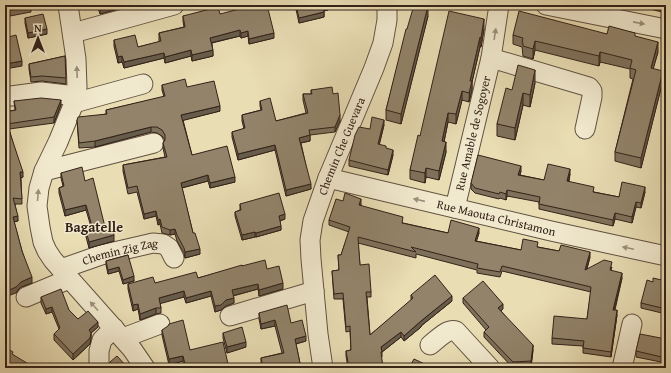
<svg xmlns="http://www.w3.org/2000/svg" width="671" height="373" font-family="'Gentium Book Plus',serif">
	<rect width="100%" height="100%" fill="#e9ddb4"/>
	<filter id="stains"><feTurbulence type="fractalNoise" baseFrequency=".005" numOctaves="4"/><feColorMatrix values="0 0 0 0 .2 0 0 0 0 .09 0 0 0 0 .02 0 0 0 .5 -.17"/></filter>
	<radialGradient id="worn" r=".72"><stop offset=".6" stop-color="#630" stop-opacity="0"/><stop offset="1" stop-color="#630" stop-opacity=".3"/></radialGradient>
	<g fill="none" stroke-linecap="round" stroke-linejoin="round">
		<defs>
			<g id="minor">
				<polyline points="68,5 76,59 77,87 74,103 58,142 44,171 39,188 37,206 40,227 43,242 47,251 53,260 132,349 145,368"/>
				<polyline points="546,5 666,29"/>
				<polyline points="73,33 174,5"/>
				<polyline points="491,58 589,87 592,91 592,97 585,129"/>
				<polyline points="11,96 41,92 76,96"/>
				<polyline points="74,103 143,84"/>
				<polyline points="44,171 154,143"/>
				<path id="s1" d="M328,178L551,231L666,256"/>
				<path id="s2" d="M455,208L491,58L499,5"/>
				<path id="s3" d="M61,269L101,255L153,243L163,244L169,248L174,258"/>
				<polyline points="26,297 69,279"/>
				<polyline points="230,316 314,291"/>
				<polyline points="123,338 160,324"/>
				<path d="M430,345C437,340 447,328 456,331L490,368"/>
				<polyline points="99,368 99,351 102,340 114,328"/>
				<path id="s4" d="M323,368L318,334L311,259L310,240L313,221L328,178L374,68L383,43L387,20V5"/>
				<polyline points="622,368 632,324"/>
			</g>
		</defs>
		<use href="#minor" stroke="#615140" stroke-width="21"/>
		<use href="#minor" stroke="#f1e9ce" stroke-width="19"/>
	</g>
	<g fill="#7e715b" stroke="#342219">
		<polygon points="8,5 31,5 31,12 10,16"/>
		<polygon points="97,5 133,5 100,14"/>
		<polygon points="295,5 343,5 328,9 328,10 324,11 324,17 299,23"/>
		<polygon points="650,5 666,5 666,13 650,9"/>
		<polygon points="220,14 274,38 249,44 248,36 241,38 240,36 212,43 213,56 192,61 191,56 165,63 164,58 124,68 122,62 118,63 114,46 114,40 138,47 159,42 159,33 184,27 183,21 183,16"/>
		<polygon points="428,16 401,124 386,120 386,110 407,29"/>
		<polygon points="25,18 47,34 28,38 25,23"/>
		<polygon points="484,29 481,47 480,47 472,82 472,90 469,102 462,100 456,124 448,122 444,142 446,152 439,180 426,177 425,183 410,179 410,170 420,136"/>
		<polygon points="607,34 635,37 658,52 653,68 663,80 641,168 615,161 615,152 633,79 630,78 630,69 600,62 599,66 535,50 533,59 523,56 522,47 513,44 513,35"/>
		<polygon points="65,56 66,84 42,81 31,82 29,69 29,64"/>
		<polygon points="535,83 530,107 523,105 515,140 497,136 497,124 512,90"/>
		<polygon points="162,85 187,87 220,111 183,120 192,155 235,182 210,188 208,181 182,188 193,233 200,254 185,258 184,253 177,241 175,234 170,235 162,233 160,224 158,225 156,216 144,219 137,192 128,194 123,171 123,165 165,157 163,148 163,143 165,140 162,136 157,133 151,132 95,147 79,148 77,120 106,114 106,110 164,97 162,90"/>
		<polygon points="311,90 333,94 340,121 335,132 310,135 310,141 301,143 311,189 286,196 275,150 238,160 232,137 232,132 244,129 242,121 242,115 261,110 260,106 260,101 276,121 306,113 303,100 303,94 311,94"/>
		<polygon points="14,101 61,105 54,123 9,129 23,177 21,178 22,204 15,204 18,221 14,222 22,251 32,283 21,287 18,290 16,293 5,112 15,110"/>
		<polygon points="384,125 379,145 386,148 393,155 388,175 349,166 349,160 370,129"/>
		<polygon points="521,171 520,175 544,180 570,174 569,182 594,192 619,197 645,192 641,208 636,207 632,223 615,219 613,226 539,209 539,202 507,196 506,200 500,198 499,199 475,193 471,189 471,183"/>
		<polygon points="61,173 85,181 105,227 114,241 89,248 86,237 86,231 92,230 86,210 65,216 59,193 59,188 63,186 61,178"/>
		<polygon points="343,201 361,204 361,206 403,223 448,233 479,233 476,241 521,250 538,247 590,257 587,269 612,267 611,270 622,278 615,310 617,315 611,357 583,353 583,346 552,344 552,338 587,319 591,292 502,271 500,277 477,273 477,270 416,254 416,258 358,243 360,265 371,292 371,297 367,297 370,335 411,301 411,295 452,301 421,326 421,327 404,341 401,337 382,352 382,357 381,357 383,368 348,368 346,356 346,351 351,350 350,331 346,332 343,299 334,299 332,271 339,270 338,255 341,255 349,232 329,225 329,220"/>
		<polygon points="240,204 285,219 280,221 281,230 256,237 255,237 242,240 235,216 235,212 240,210"/>
		<polygon points="128,255 134,281 123,284 119,271 108,274 106,265 106,261"/>
		<polygon points="242,266 267,269 283,289 259,296 258,289 233,296 234,303 226,306 221,310 215,312 211,296 186,303 184,297 160,303 161,308 161,313 156,314 140,320 138,309 133,311 128,289 128,284 155,283 198,278"/>
		<polygon points="666,281 666,314 641,308 641,303 653,282"/>
		<polygon points="41,297 69,310 78,319 98,327 91,333 91,338 90,344 73,360 54,340 54,334 59,329 52,312 46,314 41,303"/>
		<polygon points="463,298 503,309 501,311 533,350 531,367 513,368 484,337 484,332 486,330 463,303"/>
		<polygon points="259,313 291,323 306,341 296,344 301,368 262,368 261,363 261,358 282,353 275,326 261,329 259,319"/>
		<polygon points="162,330 190,350 228,368 184,368 183,361 169,365 162,335"/>
		<polygon points="223,333 246,347 227,353 223,338"/>
		<polygon points="666,339 666,363 636,357 636,351"/>
	</g>
	<g fill="#665c4a" stroke="#342219">
		<polygon points="108,5 133,5 100,14 100,7"/>
		<polygon points="326,5 343,5 328,9 328,10 323,11 323,6"/>
		<polygon points="428,6 428,16 401,124 401,114"/>
		<polygon points="324,12 324,17 299,23 299,18"/>
		<polygon points="484,19 484,29 481,47 481,38"/>
		<polygon points="47,29 47,34 28,38 28,33"/>
		<polygon points="240,30 240,36 210,43 210,38"/>
		<polygon points="248,31 248,36 241,38 241,33"/>
		<polygon points="274,33 274,38 249,44 249,39"/>
		<polygon points="480,37 480,47 472,82 472,90 469,102 470,81"/>
		<polygon points="535,41 535,50 533,59 533,49"/>
		<polygon points="658,42 658,52 651,77 651,68"/>
		<polygon points="191,50 191,56 165,63 165,57"/>
		<polygon points="213,50 213,56 192,61 192,55"/>
		<polygon points="600,52 600,62 599,66 599,56"/>
		<polygon points="164,53 164,58 124,68 124,62"/>
		<polygon points="122,56 122,62 118,63 118,57"/>
		<polygon points="22,61 22,66 5,69 5,64"/>
		<polygon points="535,70 535,83 530,107 530,95"/>
		<polygon points="663,71 663,80 641,168 641,158"/>
		<polygon points="462,91 462,100 456,124 456,114"/>
		<polygon points="523,93 523,105 515,140 515,128"/>
		<polygon points="61,100 61,105 54,123 54,117"/>
		<polygon points="220,106 220,111 181,121 181,115"/>
		<polygon points="448,113 448,122 442,151 442,141"/>
		<polygon points="340,115 340,121 335,132 335,127"/>
		<polygon points="384,120 384,125 378,150 378,144"/>
		<polygon points="151,127 151,132 95,147 95,141"/>
		<polygon points="310,135 310,141 299,143 299,138"/>
		<polygon points="446,142 446,152 439,180 439,171"/>
		<polygon points="275,145 275,150 238,160 238,154"/>
		<polygon points="393,150 393,155 388,175 388,170"/>
		<polygon points="521,166 521,171 518,180 518,175"/>
		<polygon points="426,168 426,177 425,183 425,173"/>
		<polygon points="570,169 570,174 567,187 567,181"/>
		<polygon points="20,172 23,172 23,177 20,178"/>
		<polygon points="208,175 208,181 181,188 181,183"/>
		<polygon points="235,177 235,182 210,188 210,183"/>
		<polygon points="311,184 311,189 286,196 286,190"/>
		<polygon points="645,187 645,192 641,208 641,203"/>
		<polygon points="507,190 507,196 506,200 506,194"/>
		<polygon points="361,199 361,204 359,211 359,205"/>
		<polygon points="636,202 636,207 632,223 632,217"/>
		<polygon points="86,205 86,210 65,216 65,210"/>
		<polygon points="156,211 156,216 144,219 144,214"/>
		<polygon points="615,213 615,219 613,226 613,220"/>
		<polygon points="285,214 285,219 279,221 279,216"/>
		<polygon points="18,216 18,221 13,222 13,217"/>
		<polygon points="160,219 160,224 158,225 158,220"/>
		<polygon points="281,226 281,230 256,237 256,233"/>
		<polygon points="479,228 479,233 475,246 475,241"/>
		<polygon points="175,229 175,234 170,235 170,230"/>
		<polygon points="255,232 255,237 242,240 242,235"/>
		<polygon points="114,235 114,241 89,248 89,242"/>
		<polygon points="200,249 200,254 185,258 185,252"/>
		<polygon points="590,252 590,257 585,275 585,270"/>
		<polygon points="119,267 119,271 108,274 108,270"/>
		<polygon points="622,273 622,278 613,315 613,310"/>
		<polygon points="134,276 134,281 123,284 123,280"/>
		<polygon points="32,277 32,283 21,287 18,290 16,293 5,297 5,292 18,285 21,282"/>
		<polygon points="283,283 283,289 259,296 259,290"/>
		<polygon points="258,284 258,289 232,296 232,290"/>
		<polygon points="184,291 184,297 159,304 159,298"/>
		<polygon points="211,291 211,296 186,303 186,298"/>
		<polygon points="452,296 452,301 421,326 421,327 404,341 404,336 421,321"/>
		<polygon points="234,298 234,303 226,306 221,310 215,312 215,306 226,300"/>
		<polygon points="138,304 138,309 133,311 133,305"/>
		<polygon points="503,304 503,309 498,314 498,308"/>
		<polygon points="5,306 6,306 6,311 5,312"/>
		<polygon points="52,307 52,312 46,314 46,309"/>
		<polygon points="156,308 156,314 140,320 140,314"/>
		<polygon points="617,310 617,315 611,357 611,352"/>
		<polygon points="275,320 275,326 261,329 261,324"/>
		<polygon points="98,322 98,327 91,333 91,338 90,344 73,360 73,354 89,330"/>
		<polygon points="401,332 401,337 382,352 381,347"/>
		<polygon points="306,336 306,341 295,344 295,339"/>
		<polygon points="246,342 246,347 227,353 227,347"/>
		<polygon points="533,345 533,350 531,367 531,361"/>
		<polygon points="183,356 183,361 169,365 169,359"/>
		<polygon points="228,364 228,368 218,368 218,367"/>
	</g>
	<g fill="#92836a" stroke="#342219">
		<polygon points="9,5 31,5 31,6 10,10"/>
		<polygon points="99,5 108,5 100,7"/>
		<polygon points="255,5 267,5 274,33 249,39 248,31 241,33 240,30 210,38 213,50 192,55 191,50 165,57 164,53 124,62 122,56 118,57 114,40 135,35 138,47 161,41 159,33 185,27 183,16 218,7 220,14"/>
		<polygon points="296,5 326,5 323,6 324,12 299,18"/>
		<polygon points="414,5 423,5 428,6 401,114 386,110 406,29 407,29"/>
		<polygon points="449,11 484,19 481,38 480,37 470,81 472,81 469,93 462,91 456,114 448,113 442,141 446,142 439,171 426,168 425,173 410,170 418,135 420,136"/>
		<polygon points="519,11 607,34 609,26 635,33 635,36 658,42 651,68 663,71 641,158 615,152 636,70 630,68 632,60 600,52 599,56 535,41 533,49 523,46 523,43 522,43 523,38 513,35"/>
		<polygon points="43,14 47,29 28,33 25,18"/>
		<polygon points="16,35 22,61 5,64 5,38"/>
		<polygon points="65,56 66,78 42,76 31,77 29,64"/>
		<polygon points="518,65 535,70 530,95 523,93 515,128 497,124 506,88 512,90"/>
		<polygon points="185,79 187,87 214,81 220,106 181,115 192,155 227,146 235,177 210,183 208,175 181,183 193,233 195,233 200,249 185,252 184,248 177,235 175,229 170,230 162,227 160,219 158,220 156,211 144,214 137,186 128,188 123,165 167,157 163,143 165,140 165,135 162,130 157,127 151,127 95,141 79,143 77,120 78,117 107,114 106,110 165,96 162,85"/>
		<polygon points="332,87 333,94 338,93 340,115 335,127 309,130 310,135 299,138 311,184 286,190 275,145 238,154 232,132 245,128 242,115 262,110 260,101 270,98 276,121 308,113 303,94 312,94 311,90"/>
		<polygon points="41,98 61,100 54,117 7,124 23,172 20,172 22,199 13,198 18,216 13,217 22,251 32,277 21,282 16,287 5,292 5,112 16,110 14,101"/>
		<polygon points="372,117 384,120 378,144 386,146 386,148 393,150 388,170 349,160 355,135 359,127 370,129"/>
		<polygon points="478,155 521,166 518,175 544,180 548,164 570,169 567,181 594,187 593,192 619,197 622,182 645,187 641,203 636,202 632,217 615,213 613,220 539,204 540,197 507,190 506,194 500,192 499,194 475,188 471,183"/>
		<polygon points="82,167 85,181 93,178 105,227 112,225 114,235 89,242 86,231 93,230 86,205 65,210 59,188 64,186 61,173"/>
		<polygon points="279,193 285,214 279,216 281,226 256,233 255,232 242,235 235,212 241,210 240,204"/>
		<polygon points="345,193 361,199 359,205 403,217 402,223 448,233 451,220 479,228 475,241 521,250 523,239 538,242 537,247 559,251 561,245 590,252 585,270 604,260 612,262 610,270 622,273 613,310 617,310 611,352 583,348 584,341 552,338 554,316 587,319 591,287 502,266 500,272 477,268 478,264 411,247 416,252 358,237 360,265 369,264 371,292 366,292 370,335 413,298 411,295 435,275 452,296 421,321 404,336 401,332 381,347 382,352 381,352 383,368 353,368 353,367 349,368 346,351 351,350 350,326 346,327 343,293 334,294 332,271 339,270 338,255 341,255 350,227 329,220 336,199 343,201"/>
		<polygon points="128,255 134,276 123,280 119,267 108,270 106,261"/>
		<polygon points="265,260 267,269 279,266 283,283 259,290 258,284 232,290 234,298 226,300 221,305 215,306 211,291 186,298 184,291 159,298 161,308 156,308 140,314 138,304 133,305 128,284 153,277 155,283 196,272 198,278 242,265 242,266"/>
		<polygon points="653,278 666,281 666,309 641,303 647,280 653,282"/>
		<polygon points="483,281 503,304 498,308 533,345 531,361 513,362 484,332 489,327 463,298"/>
		<polygon points="61,289 69,310 78,319 88,311 98,322 89,330 91,333 90,338 73,354 54,334 60,328 52,307 46,309 41,297"/>
		<polygon points="287,305 291,323 302,320 306,336 295,339 301,368 263,368 261,358 284,353 275,320 261,324 259,313"/>
		<polygon points="183,320 190,350 223,342 228,364 218,367 218,368 186,368 183,356 169,359 162,330 168,326 169,324"/>
		<polygon points="242,327 246,342 227,347 223,333"/>
		<polygon points="640,334 666,339 666,358 636,351"/>
		<polygon points="5,347 13,352 12,354 35,368 5,368"/>
		<polygon points="117,356 128,368 108,368 110,362"/>
		<polygon points="414,359 433,368 409,368"/>
	</g>
	<defs><path id="oneway-solid" d="M-6-.8H1V-3.2L6.5 0L1 3.2V.8H-6Z"/></defs>
	<g fill="#9c8f7d">
		<use href="#oneway-solid" transform="translate(639 23) rotate(11)"/>
		<use href="#oneway-solid" transform="translate(495 34) rotate(-81)"/>
		<use href="#oneway-solid" transform="translate(77 72) rotate(-92)"/>
		<use href="#oneway-solid" transform="translate(38 195) rotate(-85)"/>
		<use href="#oneway-solid" transform="translate(419 200) rotate(-167)"/>
		<use href="#oneway-solid" transform="translate(628 248) rotate(-168)"/>
		<use href="#oneway-solid" transform="translate(94 306) rotate(-132)"/>
	</g>
	<g text-anchor="middle" stroke-width="3" stroke-linejoin="round" paint-order="stroke">
		<g font-size="12" fill="#342219" stroke="#f1e9ce">
			<text dy="4" stroke="none"><textPath href="#s2" startOffset="77">Rue Amable de Sogoyer</textPath></text>
			<text dy="4" stroke="none"><textPath href="#s4" startOffset="228">Chemin Che Guevara</textPath></text>
			<text dy="4" stroke="none"><textPath href="#s1" startOffset="173">Rue Maouta Christamon</textPath></text>
			<text dy="4" stroke="none"><textPath href="#s3" startOffset="62">Chemin Zig Zag</textPath></text>
		</g>
		<g font-size="14" font-weight="bold" fill="#342219" stroke="#f1e9ce">
			<text x="94" y="232">Bagatelle</text>
		</g>
	</g>
	<rect width="671" height="373" fill="none" stroke="#e9ddb4" stroke-width="20"/>
	<rect x="6" y="6" width="659" height="361" fill="none" stroke="#342219" stroke-width="2"/>
	<rect x="10" y="10" width="651" height="353" fill="none" stroke="#342219"/>
	<g transform="translate(38 38)" stroke="#f1e9ce" stroke-width="3" paint-order="stroke">
	<path d="M0-3L7 15L0 10L-7 15Z" fill="#342219"/>
	<text y="-6" font-size="11" font-weight="bold" text-anchor="middle" fill="#342219">N</text>
	</g>
	<rect width="100%" height="100%" filter="url(#stains)"/>
	<rect width="100%" height="100%" fill="url(#worn)"/>
</svg>
